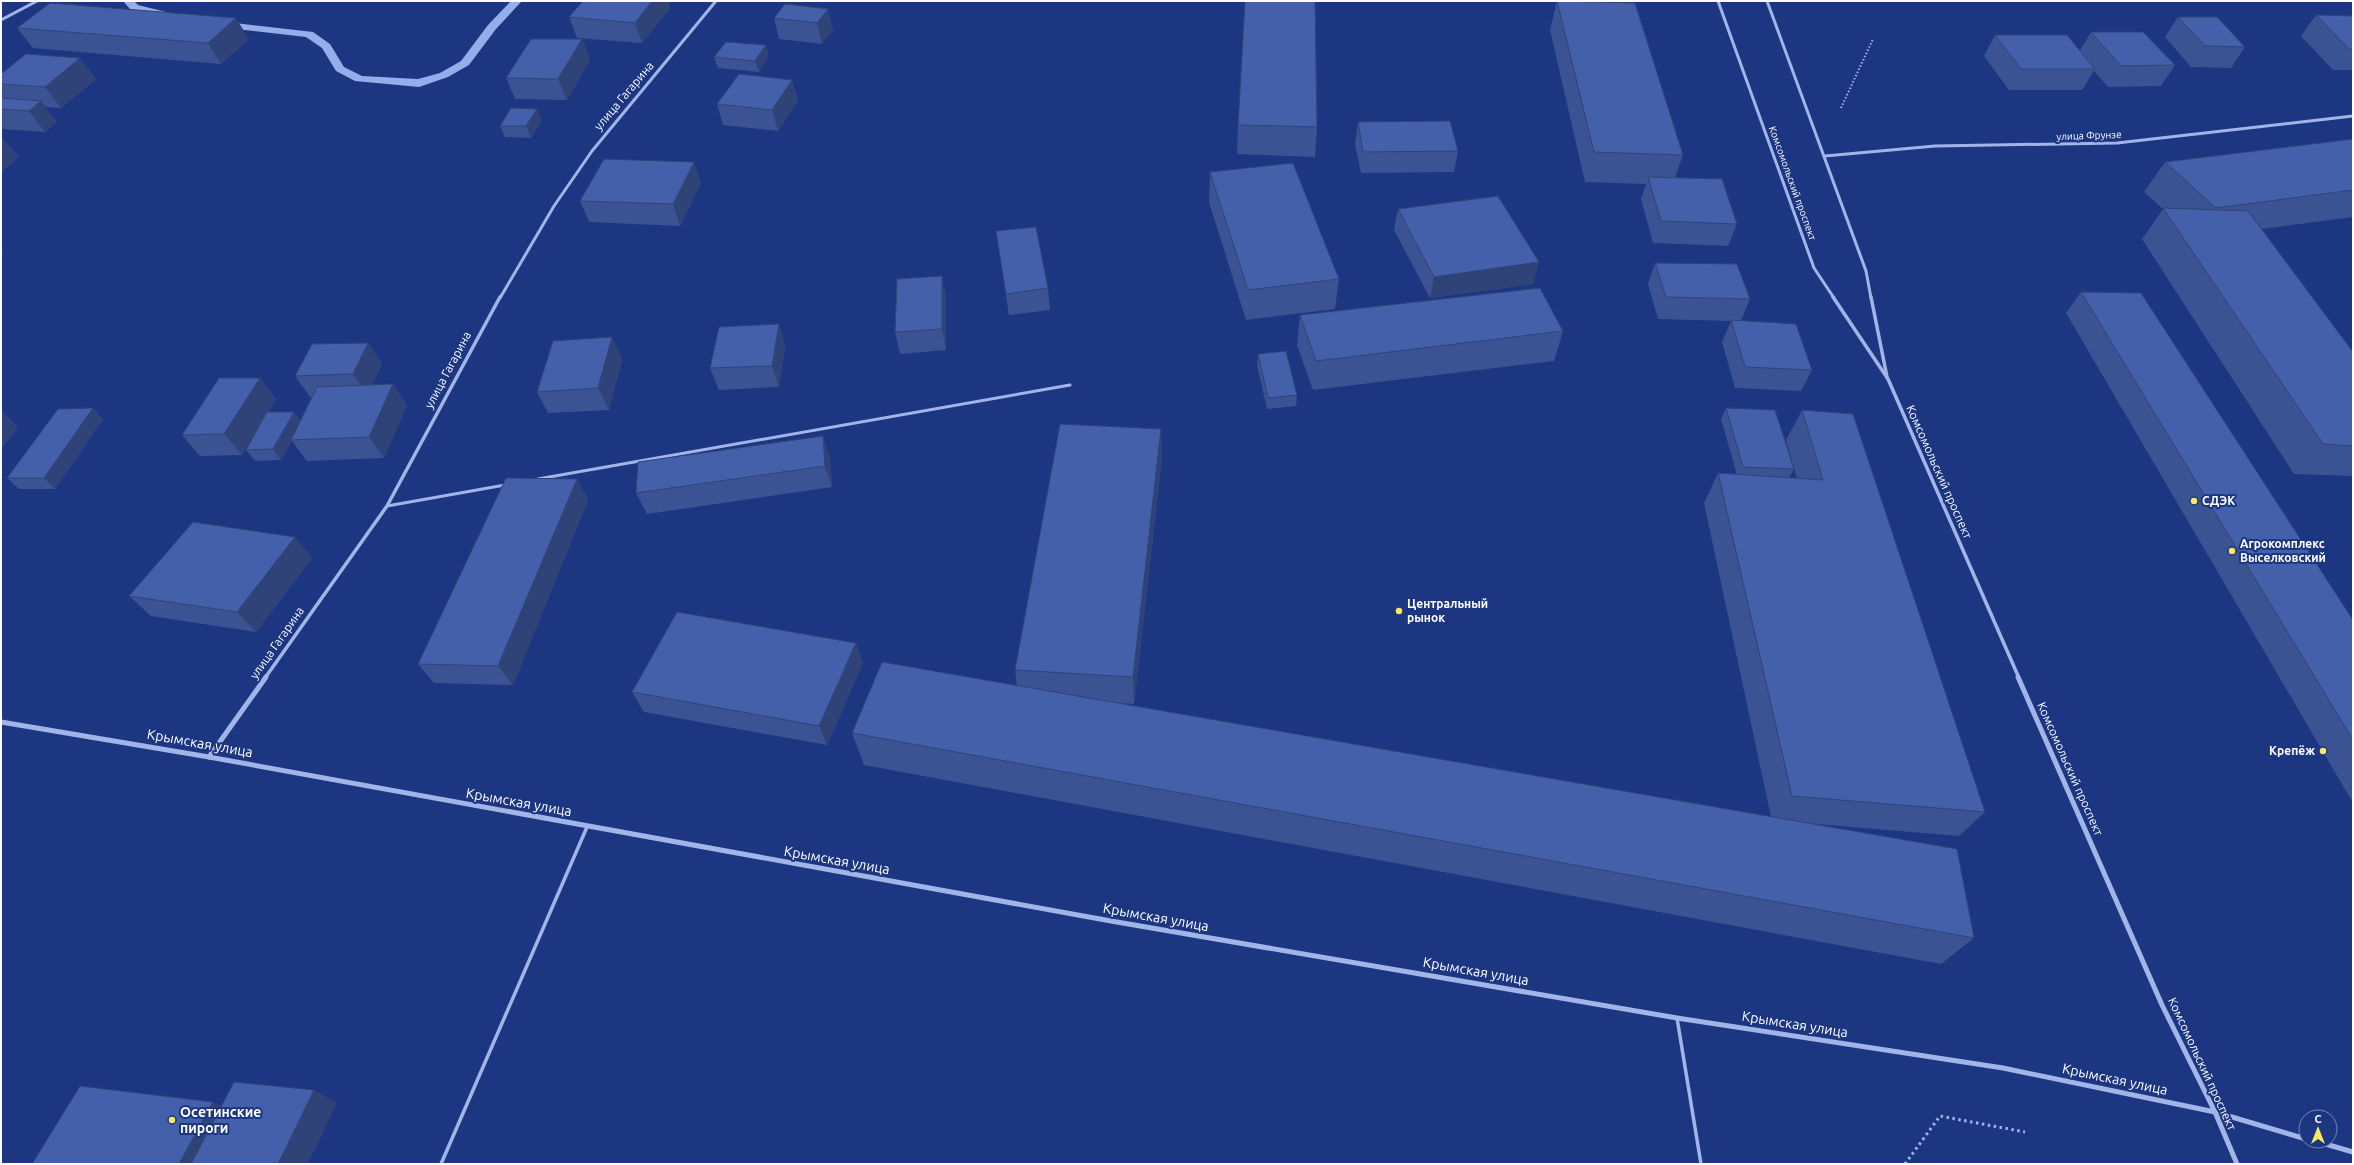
<svg xmlns="http://www.w3.org/2000/svg" width="2354" height="1165" font-family="Ubuntu,sans-serif">
	<rect width="100%" height="100%" fill="#1d3682"/>
	<g fill="none" stroke-linecap="round" stroke-linejoin="round">
		<g fill="#95adeb" fill-rule="evenodd">
			<polygon points="123,1 134,1 138,5 178,15 180,17 174,20 130,9"/>
			<polygon points="511,1 522,1 496,29 469,65 448,77 419,87 355,81 336,71 322,48 306,37 218,27 212,24 218,21 313,32 330,44 344,67 362,76 418,79 440,73 461,61 488,25"/>
		</g>
		<polyline stroke="#a2b5e9" stroke-width="2" stroke-dasharray="1.5 2" stroke-linecap="butt" points="1841,108 1873,39"/>
		<polyline stroke="#a2b5e9" stroke-width="3" stroke-dasharray="2.5 3.5" stroke-linecap="butt" points="1905,1164 1940,1116 2025,1132"/>
		<g stroke="#a2b5e9" stroke-width="3">
			<polyline points="538,479 1070,385"/>
			<polyline points="387,506 505,485"/>
		</g>
		<g stroke="#a2b5e9" stroke-width="3.5">
			<polyline points="1677,1018 1701,1164"/>
			<polyline points="441,1164 587,827"/>
		</g>
		<g stroke="#a2b5e9" stroke-width="3">
			<polyline points="1718,1 1814,268 1834,298"/>
			<polyline points="1767,1 1866,271 1871,298"/>
			<polyline points="1,20 37,1"/>
			<polyline points="1825,156 1935,146 2117,143 2353,116"/>
			<polyline points="500,298 554,206 592,151 716,1"/>
		</g>
		<g stroke="#a2b5e9" stroke-width="3.5">
			<polyline points="1833,297 1888,379 2019,678"/>
			<polyline points="1871,297 1887,377"/>
			<polyline points="265,678 387,506 500,297"/>
		</g>
		<g stroke="#a2b5e9" stroke-width="5">
			<polyline points="2018,677 2162,1005 2215,1112 2237,1164"/>
			<polyline points="1,722 209,757 1111,921 1677,1018 2003,1068 2215,1112 2306,1139"/>
			<polyline points="209,757 266,677"/>
			<polyline points="2315,1141 2353,1152"/>
		</g>
	</g>
	<g fill="#3b5393">
		<polygon points="583,1 668,1 670,8 642,43 577,38 569,17"/>
		<polygon points="1557,1 1683,155 1675,178 1737,224 1728,246 1653,243 1641,199 1646,184 1585,182 1550,30"/>
		<polygon points="828,9 833,30 822,44 779,39 774,18"/>
		<polygon points="2316,15 2353,16 2353,70 2333,70 2301,36"/>
		<polygon points="2178,17 2245,47 2231,68 2191,67 2165,37"/>
		<polygon points="17,28 249,39 221,64 33,48"/>
		<polygon points="2091,32 2175,65 2161,86 2108,87 2094,71 2082,90 2009,90 1984,56 1995,35 2080,50"/>
		<polygon points="582,39 590,60 567,100 515,99 506,78"/>
		<polygon points="769,56 759,72 718,68 714,57"/>
		<polygon points="1,74 96,79 61,108 45,107 57,122 45,132 1,129 1,98 2,99 1,98"/>
		<polygon points="792,80 798,101 778,131 723,125 717,104"/>
		<polygon points="542,120 531,138 505,137 500,126"/>
		<polygon points="1358,122 1458,151 1454,172 1361,173 1355,144"/>
		<polygon points="1238,125 1317,127 1315,157 1237,154"/>
		<polygon points="2353,139 2353,217 2262,229 2353,352 2353,476 2294,474 2142,239 2163,209 2144,192 2165,162"/>
		<polygon points="694,162 701,183 680,226 589,222 580,201"/>
		<polygon points="1210,172 1339,279 1335,309 1246,320 1209,202"/>
		<polygon points="1398,209 1533,284 1430,298 1394,230"/>
		<polygon points="996,231 1048,288 1050,310 1009,315"/>
		<polygon points="1655,263 1750,299 1741,321 1812,370 1801,391 1735,388 1722,342 1731,321 1658,319 1648,284"/>
		<polygon points="2081,292 2353,620 2353,803 2066,313"/>
		<polygon points="946,297 946,350 900,354 895,332"/>
		<polygon points="1300,315 1563,331 1554,361 1313,390 1297,345"/>
		<polygon points="779,324 785,346 779,387 719,390 710,368"/>
		<polygon points="368,343 382,364 372,385 407,405 384,458 307,461 292,441 281,460 255,461 246,450 260,425 242,455 200,456 182,435 260,378 276,399 268,412 300,421 312,397 310,397 295,376"/>
		<polygon points="1258,354 1297,395 1296,406 1267,409 1257,365"/>
		<polygon points="622,359 609,410 548,413 537,392"/>
		<polygon points="1726,408 1794,469 1789,478 1797,479 1786,440 1802,410 1985,812 1959,836 1816,824 1974,938 1941,964 864,765 852,733 1017,686 1015,670 1161,429 1162,458 1134,704 1115,703 1771,817 1704,503 1718,473 1737,475 1721,419"/>
		<polygon points="103,419 55,489 19,489 7,478"/>
		<polygon points="830,457 832,487 647,514 636,493"/>
		<polygon points="577,479 588,500 513,685 434,683 418,664"/>
		<polygon points="312,558 256,632 151,616 129,596"/>
		<polygon points="863,663 827,745 644,712 632,692"/>
	</g>
	<g fill="#304378">
		<polygon points="652,1 668,1 670,8 642,43 635,23"/>
		<polygon points="828,9 833,30 822,44 817,23"/>
		<polygon points="236,18 249,39 221,64 208,43"/>
		<polygon points="582,39 590,60 567,100 558,79"/>
		<polygon points="766,45 769,56 759,72 755,61"/>
		<polygon points="80,58 96,79 61,108 45,87"/>
		<polygon points="792,80 798,101 778,131 772,110"/>
		<polygon points="41,101 57,122 45,132 29,111"/>
		<polygon points="537,109 542,120 531,138 526,126"/>
		<polygon points="1,136 19,157 2,172 1,170"/>
		<polygon points="694,162 701,183 680,226 673,204"/>
		<polygon points="1,249 4,252 1,255"/>
		<polygon points="1539,262 1533,284 1430,298 1434,277"/>
		<polygon points="942,276 946,297 946,350 942,329"/>
		<polygon points="779,324 785,346 779,387 772,366"/>
		<polygon points="612,337 622,359 609,410 598,388"/>
		<polygon points="368,343 382,364 367,395 353,374"/>
		<polygon points="260,378 276,399 242,455 224,434"/>
		<polygon points="393,384 407,405 384,458 369,437"/>
		<polygon points="93,408 103,419 55,489 44,478"/>
		<polygon points="1,410 18,427 1,450"/>
		<polygon points="294,412 302,423 291,440 292,441 281,460 273,449"/>
		<polygon points="1161,429 1162,458 1134,704 1133,677"/>
		<polygon points="823,436 830,457 832,487 825,466"/>
		<polygon points="577,479 588,500 513,685 498,666"/>
		<polygon points="295,537 312,558 256,632 237,612"/>
		<polygon points="856,643 863,663 827,745 819,726"/>
		<polygon points="314,1090 337,1103 308,1164 278,1164"/>
		<polygon points="213,1102 239,1115 212,1164 179,1164"/>
	</g>
	<g fill="#4560ab" stroke="#304378">
		<polygon points="583,1 652,1 635,23 569,17"/>
		<polygon points="1245,1 1315,1 1317,127 1238,125"/>
		<polygon points="1557,1 1635,3 1683,155 1594,152"/>
		<polygon points="50,3 236,18 208,43 17,28"/>
		<polygon points="785,4 828,9 817,23 774,18"/>
		<polygon points="2316,15 2353,16 2353,49 2349,49"/>
		<polygon points="2178,17 2217,17 2245,47 2205,46"/>
		<polygon points="2091,32 2143,32 2175,65 2121,66"/>
		<polygon points="1995,35 2067,35 2095,69 2021,69"/>
		<polygon points="531,39 582,39 558,79 506,78"/>
		<polygon points="726,42 766,45 755,61 714,57"/>
		<polygon points="26,54 80,58 45,87 1,84 1,74"/>
		<polygon points="739,74 792,80 772,110 717,104"/>
		<polygon points="1,98 41,101 29,111 1,109"/>
		<polygon points="511,108 537,109 526,126 500,126"/>
		<polygon points="1450,121 1458,151 1363,152 1358,122"/>
		<polygon points="2353,139 2353,190 2216,208 2165,162"/>
		<polygon points="604,159 694,162 673,204 580,201"/>
		<polygon points="1293,163 1339,279 1248,290 1210,172"/>
		<polygon points="1648,177 1722,179 1737,224 1661,221"/>
		<polygon points="1498,196 1539,262 1434,277 1398,209"/>
		<polygon points="2163,208 2248,211 2353,352 2353,446 2323,444"/>
		<polygon points="1036,227 1048,288 1006,294 996,231"/>
		<polygon points="1655,263 1737,264 1750,299 1666,297"/>
		<polygon points="942,276 942,329 895,332 897,279"/>
		<polygon points="1540,288 1563,331 1316,361 1300,315"/>
		<polygon points="2081,292 2141,293 2353,620 2353,740"/>
		<polygon points="1731,320 1796,324 1812,370 1745,367"/>
		<polygon points="779,324 772,366 710,368 719,327"/>
		<polygon points="612,337 598,388 537,392 553,341"/>
		<polygon points="368,343 353,374 295,376 312,344"/>
		<polygon points="1286,351 1297,395 1268,398 1258,354"/>
		<polygon points="219,378 260,378 224,434 182,435"/>
		<polygon points="393,384 369,437 291,440 317,387"/>
		<polygon points="93,408 44,478 7,478 58,409"/>
		<polygon points="1726,408 1775,410 1794,469 1743,467"/>
		<polygon points="1802,410 1853,414 1985,812 1792,796 1718,473 1823,480"/>
		<polygon points="267,412 294,412 273,449 246,450"/>
		<polygon points="1060,424 1161,429 1133,677 1015,670"/>
		<polygon points="823,436 825,466 636,493 638,462"/>
		<polygon points="506,478 577,479 498,666 418,664"/>
		<polygon points="193,522 295,537 237,612 129,596"/>
		<polygon points="677,612 856,643 819,726 632,692"/>
		<polygon points="882,662 1957,849 1974,938 852,733"/>
		<polygon points="234,1082 314,1090 278,1164 191,1164"/>
		<polygon points="80,1086 213,1102 179,1164 32,1164"/>
	</g>
	<g fill="#f9e960" stroke="#1d3682" stroke-width="1.5">
		<circle cx="2194" cy="501" r="4"/>
		<circle cx="2232" cy="551" r="4"/>
		<circle cx="1399" cy="611" r="4"/>
		<circle cx="2323" cy="751" r="4"/>
		<circle cx="172" cy="1120" r="4"/>
	</g>
	<g text-anchor="middle" stroke-width="4" stroke-linejoin="round" paint-order="stroke">
		<g font-size="10" fill="#fff" stroke="#1d3682">
			<text transform="translate(2089 135) rotate(-2)" y="4">улица Фрунзе</text>
			<text transform="translate(1793 183) rotate(70)" y="4">Комсомольский проспект</text>
		</g>
		<g font-size="12" fill="#fff" stroke="#1d3682">
			<text transform="translate(624 96) rotate(-50)" y="4">улица Гагарина</text>
			<text transform="translate(448 370) rotate(-62)" y="4">улица Гагарина</text>
			<text transform="translate(1939 472) rotate(66)" y="4">Комсомольский проспект</text>
			<text transform="translate(277 643) rotate(-55)" y="4">улица Гагарина</text>
			<text transform="translate(2070 769) rotate(66)" y="4">Комсомольский проспект</text>
			<text transform="translate(2202 1064) rotate(65)" y="4">Комсомольский проспект</text>
		</g>
		<g font-size="12" font-weight="bold" fill="#fff" stroke="#1d3682" text-anchor="start">
			<text x="2202" y="505">СДЭК</text>
			<text x="2240" y="548">Агрокомплекс<tspan x="2240" dy="14">Выселковский</tspan></text>
			<text x="1407" y="608">Центральный<tspan x="1407" dy="14">рынок</tspan></text>
			<text x="2315" y="755" text-anchor="end">Крепёж</text>
		</g>
		<g font-size="14" fill="#fff" stroke="#1d3682">
			<text transform="translate(200 743) rotate(10)" y="5">Крымская улица</text>
			<text transform="translate(519 802) rotate(10)" y="5">Крымская улица</text>
			<text transform="translate(837 860) rotate(10)" y="5">Крымская улица</text>
			<text transform="translate(1156 917) rotate(10)" y="5">Крымская улица</text>
			<text transform="translate(1476 971) rotate(10)" y="5">Крымская улица</text>
			<text transform="translate(1795 1024) rotate(9)" y="5">Крымская улица</text>
			<text transform="translate(2115 1079) rotate(12)" y="5">Крымская улица</text>
		</g>
		<g font-size="14" font-weight="bold" fill="#fff" stroke="#1d3682" text-anchor="start">
			<text x="180" y="1117">Осетинские<tspan x="180" dy="16">пироги</tspan></text>
		</g>
	</g>
	<rect width="2354" height="1165" fill="none" stroke="#ffffff" stroke-width="4"/>
	<g transform="translate(2318 1129)"><circle r="19" fill="#1d3682" stroke="#7786b4"/>
	<path d="M0-3L7 15L0 10L-7 15Z" fill="#f9e960"/>
	<text y="-6" font-size="11" font-weight="bold" text-anchor="middle" fill="#ffffff">С</text>
	</g>
</svg>
